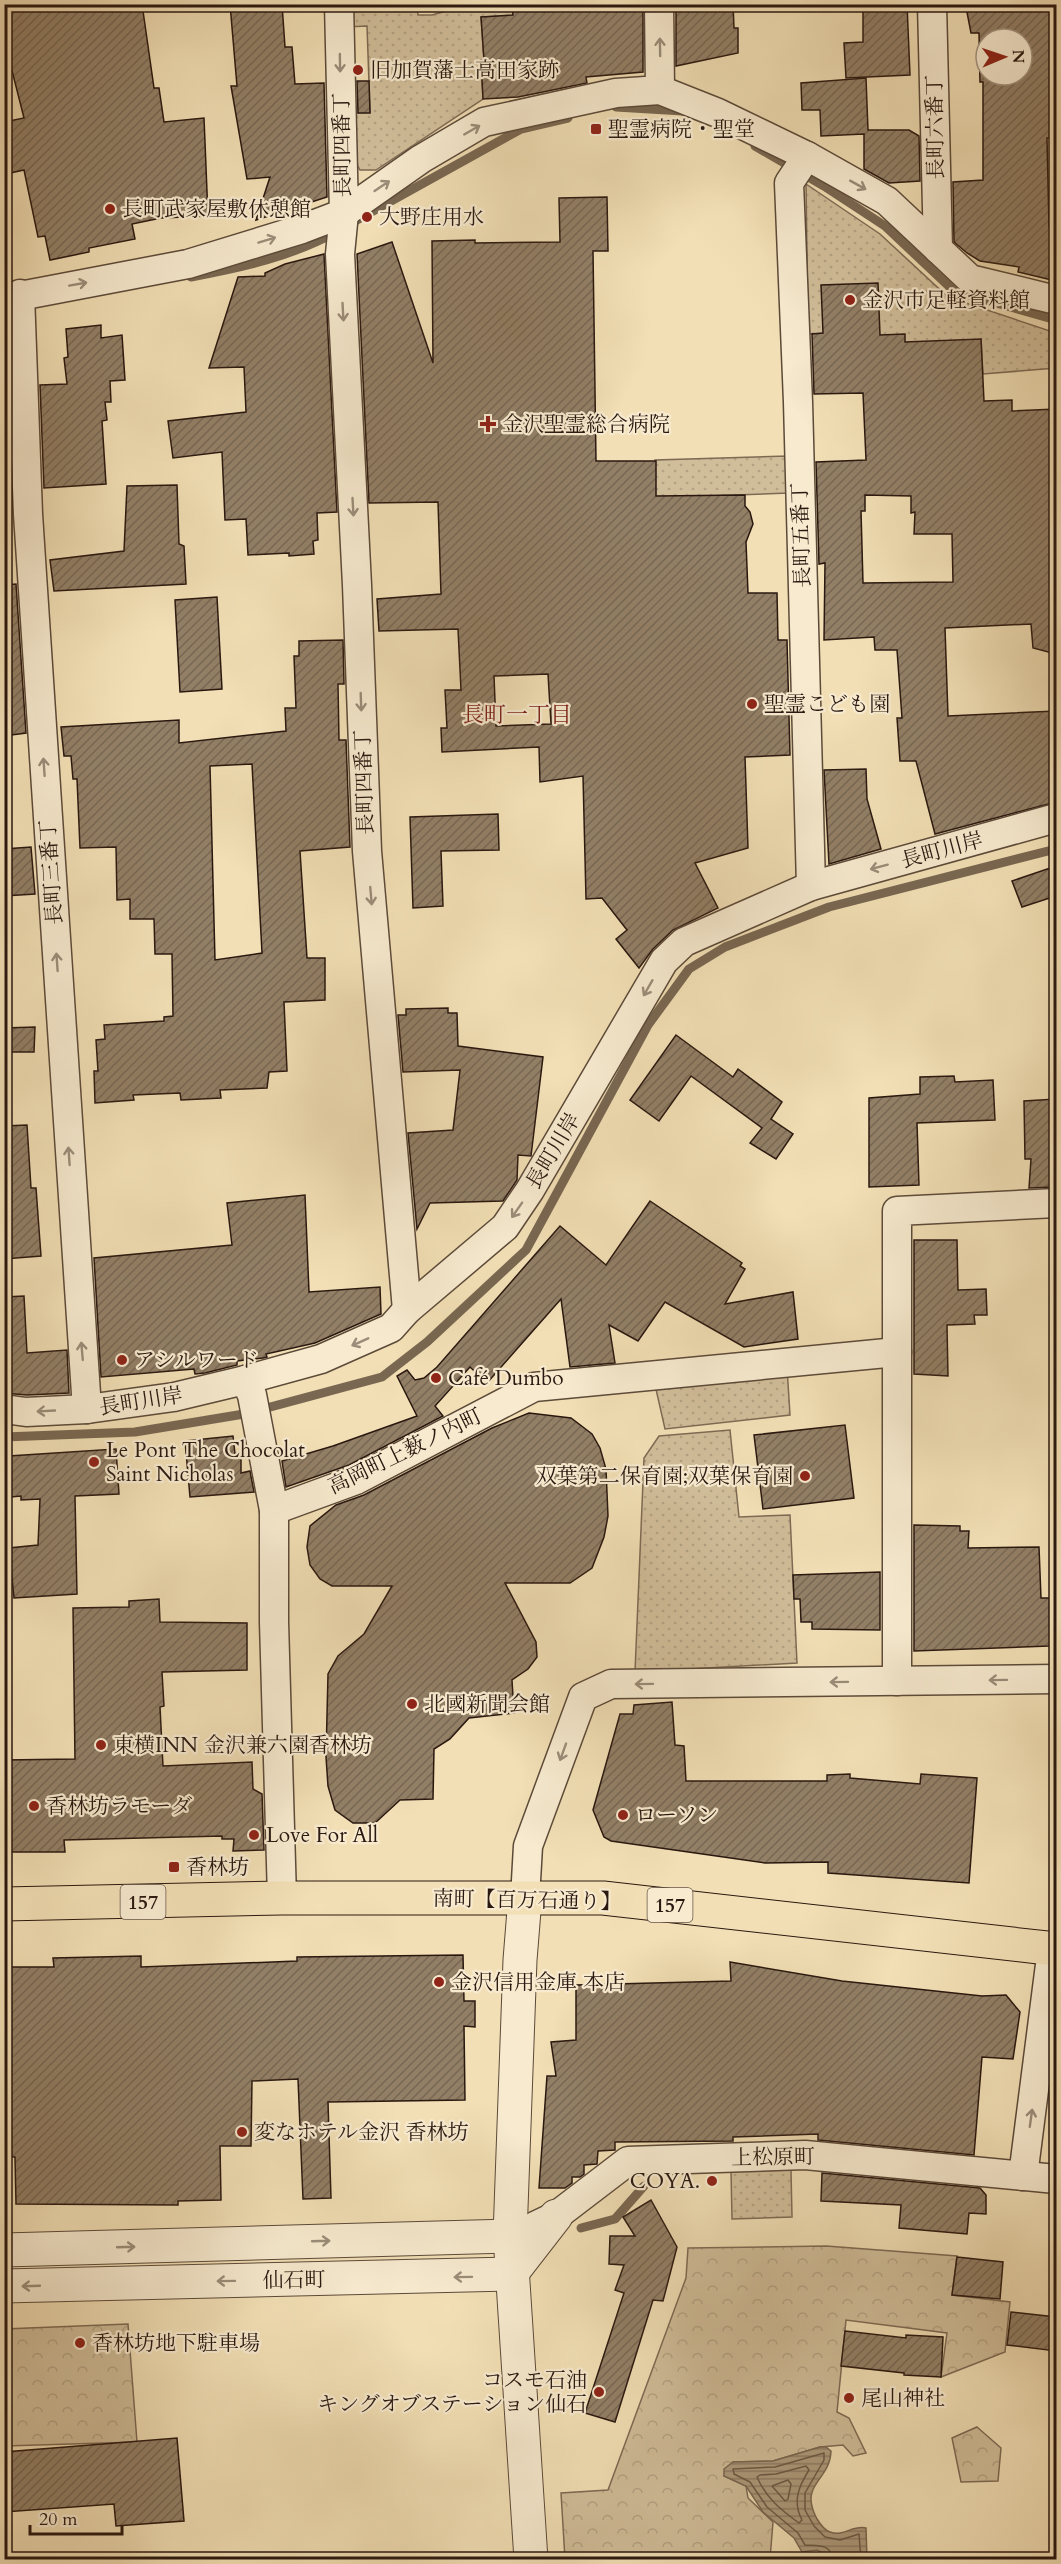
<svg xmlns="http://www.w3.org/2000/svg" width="1061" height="2564" font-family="Cardo,'Noto Serif JP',serif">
	<defs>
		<pattern id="forest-crowns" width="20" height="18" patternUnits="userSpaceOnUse" patternTransform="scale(1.5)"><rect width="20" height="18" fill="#d0bd99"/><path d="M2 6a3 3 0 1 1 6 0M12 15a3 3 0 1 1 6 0" fill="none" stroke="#b3a283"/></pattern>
		<pattern id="park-dots" width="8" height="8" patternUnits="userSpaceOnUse" patternTransform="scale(1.5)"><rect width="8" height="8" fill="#d0bd99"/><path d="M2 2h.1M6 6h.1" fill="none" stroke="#b3a283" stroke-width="1.8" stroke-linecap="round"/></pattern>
		<pattern id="water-rules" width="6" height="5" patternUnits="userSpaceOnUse" patternTransform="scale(1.5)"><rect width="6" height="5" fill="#ae9b7d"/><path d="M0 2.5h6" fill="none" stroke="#8e7d65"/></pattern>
		<pattern id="building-hatch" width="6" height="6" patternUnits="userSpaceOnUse" patternTransform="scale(1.5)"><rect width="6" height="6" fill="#927f66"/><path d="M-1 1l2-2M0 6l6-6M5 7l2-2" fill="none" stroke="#776753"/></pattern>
	</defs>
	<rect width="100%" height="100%" fill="#f2dfb5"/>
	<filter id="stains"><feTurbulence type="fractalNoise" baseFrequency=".00333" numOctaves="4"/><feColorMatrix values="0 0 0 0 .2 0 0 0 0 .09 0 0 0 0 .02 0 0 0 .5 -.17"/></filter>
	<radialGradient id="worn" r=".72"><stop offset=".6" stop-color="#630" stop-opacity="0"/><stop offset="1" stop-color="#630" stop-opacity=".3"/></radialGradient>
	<g fill="url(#forest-crowns)" stroke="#7d6a54" stroke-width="1.5">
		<polygon points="826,2246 957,2256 952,2295 1010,2302 1005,2352 941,2377 947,2333 846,2320 837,2412 849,2418 866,2453 853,2456 843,2445 820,2447 773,2461 733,2462 724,2476 746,2486 748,2498 773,2522 770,2559 565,2559 561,2493 608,2490 686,2278 688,2248"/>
		<polygon points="128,2324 137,2442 5,2446 4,2329"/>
		<polygon points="977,2427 1001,2448 998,2481 961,2482 952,2438"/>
	</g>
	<g fill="url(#park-dots)" stroke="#7d6a54" stroke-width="1.5">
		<polygon points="345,5 417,5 418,15 432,15 465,6 465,5 512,5 513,16 481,17 484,60 481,61 483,99 376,170 360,170 351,154 349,113 370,112 367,26 346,27"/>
		<polygon points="806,184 880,234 948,297 1056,333 1056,368 983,374 981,339 930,376 868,335 867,332 808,334"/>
		<polygon points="788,456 789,493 653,498 655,460"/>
		<polygon points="787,1367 790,1415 665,1429 655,1385"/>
		<polygon points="730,1430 739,1517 790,1515 797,1663 635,1672 644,1458 659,1436"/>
		<polygon points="791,2170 792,2217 732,2219 731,2171"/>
	</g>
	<path fill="url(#water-rules)" stroke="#796751" stroke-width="1.5" d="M820,2447H826L831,2451C830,2482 798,2483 817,2519C820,2524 824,2530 830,2532C844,2537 852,2525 866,2528L867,2559H827L823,2553L817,2550L802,2552L794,2538L763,2512L746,2486L724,2476V2469L733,2462L773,2461Z"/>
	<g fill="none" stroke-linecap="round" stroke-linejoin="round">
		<g stroke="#6c5a46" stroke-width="1.5">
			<path d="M806,2466L809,2470C799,2486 792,2501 802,2520L799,2523C781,2510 766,2498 757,2477L760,2475L776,2474Z"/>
			<polygon points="788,2480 791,2484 788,2499 785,2501 772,2486"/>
			<path d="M833,2560C831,2543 817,2546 805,2545L798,2533L767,2507L750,2482L734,2474L733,2469L775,2467L824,2453V2460L805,2493V2510L814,2526L825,2537L840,2540L859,2534L861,2560"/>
		</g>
		<g stroke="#796751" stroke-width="9">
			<polyline points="616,107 683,111"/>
			<polyline points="755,146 824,186 885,226 954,291 1056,320"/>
			<polyline points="355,221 521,129 568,118"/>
			<path d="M191,277C244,267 290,257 338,231"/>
			<polyline points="4,1437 135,1432 244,1414 382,1377 427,1342 526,1250 648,1025 689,969 725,947 829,907 1056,849"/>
			<polyline points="581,2228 615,2219 644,2186"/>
		</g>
	</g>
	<g fill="url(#building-hatch)" stroke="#2a1810" stroke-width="1.5" fill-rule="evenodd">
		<polygon points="4,4 142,4 154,88 159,88 164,122 204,118 208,216 161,218 132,224 135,239 89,248 89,252 50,260 45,236 38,237 24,170 10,173 4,144 4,122 24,118 4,39"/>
		<polygon points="230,4 282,4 285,47 292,47 295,84 324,83 327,197 256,220 270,177 247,179 231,86 237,86"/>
		<polygon points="512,4 643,4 643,72 586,77 587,83 538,93 518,97 483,99 481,60 484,60 481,17 513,15"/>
		<polygon points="676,4 733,4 734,28 738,28 738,53 676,66"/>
		<polygon points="863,4 907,4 910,75 846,78 844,43 863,42"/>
		<path d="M980,4H1056V138H1047L1049,227L1056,229V281L1018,272L1019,267L980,261L967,253L954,242L953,182L983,180V82H980L979,33H971L966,7ZM986,39H1022V75H986Z"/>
		<polygon points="866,78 868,130 909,130 919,136 920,181 889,183 864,169 864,134 821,136 820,110 802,110 801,83"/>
		<polygon points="357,81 369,81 370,113 358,113"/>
		<path d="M607,197L608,251H593L596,461H656V496L745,495V506L750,512L753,524L746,542L748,593H777L778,640H787L790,755L745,757L748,848L695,863L718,908L673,930L653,949L639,968L616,939L627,930L602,898L586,899L583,776L540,782L539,747L442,752L441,728H447L445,690H461L458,629L379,631L377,599L441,594L438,502L369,503L357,254L392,242L433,363L432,241L475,240V243L560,242L559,198ZM548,674L551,724L496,726L494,676Z"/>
		<polygon points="324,254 337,512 317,513 318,540 313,541 314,554 289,556 289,553 248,555 246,519 225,520 222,452 173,458 168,421 246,412 244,367 209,368 238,277 265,276 265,273 285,264"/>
		<path d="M878,283L880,335L905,334V342L981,339L984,401L1012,400V411L1056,409V654L1033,648L1031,624L945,628L948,716L1056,711V802L935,834L916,761H900L897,718H902L897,650H875L874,637L824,640L825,563L819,564L816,462L866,460L863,393L814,394L812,334L823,333L821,285ZM865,495L911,496V513L915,512L914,534H952L953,582L863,583L861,511H865Z"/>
		<polygon points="101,325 101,338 122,335 125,380 110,381 111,402 105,402 107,420 102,421 106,484 44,488 40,385 67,384 64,358 68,357 66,329"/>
		<polygon points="9,448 11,491 4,492 4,449"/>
		<polygon points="177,485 179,544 184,546 186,584 54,591 50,560 124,551 127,486"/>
		<polygon points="16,584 26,733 4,736 4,585"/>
		<polygon points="217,597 222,689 180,692 175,600"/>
		<path d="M343,640L344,684H338L339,740H346L350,847L300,851L307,958H325V1000L284,1002L287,1071L269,1072L267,1088L220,1090L221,1098L181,1100L180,1093L133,1095L134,1100L95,1103L94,1071H98L96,1040L105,1039L104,1025L164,1021V1017L173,1016L172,954H155L154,919H130V899L117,900L116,847L80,848L77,779H73L71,756H64L61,727L179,720V743L286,731L285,708H296L294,656H299V641ZM252,764L262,953L215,960L210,766Z"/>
		<polygon points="866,769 867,799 881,849 829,864 824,770"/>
		<polygon points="498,814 499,850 441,851 443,906 413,908 410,817"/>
		<polygon points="31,847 35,894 4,896 4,849"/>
		<polygon points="1056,866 1056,896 1022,907 1012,881"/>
		<polygon points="448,1008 448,1013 457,1013 458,1046 543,1057 531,1156 518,1155 517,1180 503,1201 430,1203 417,1229 408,1133 453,1130 460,1070 403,1072 398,1015 406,1015 406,1009"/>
		<polygon points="35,1027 34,1052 4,1052 4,1028"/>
		<polygon points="676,1035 733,1077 738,1069 782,1102 771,1119 793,1134 776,1159 750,1143 762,1128 691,1076 659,1121 630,1100"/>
		<polygon points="954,1076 955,1082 993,1080 995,1120 917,1123 919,1185 869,1187 869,1098 920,1094 920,1077"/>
		<polygon points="1056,1099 1056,1179 1054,1179 1054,1187 1029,1188 1031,1159 1025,1159 1024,1101"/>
		<polygon points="27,1125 31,1188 36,1188 41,1256 4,1259 4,1126"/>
		<polygon points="305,1195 309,1292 380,1287 381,1314 315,1343 266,1354 267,1357 263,1358 237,1361 237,1365 205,1373 195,1374 194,1369 101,1377 94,1258 232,1245 227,1203"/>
		<polygon points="650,1201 742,1263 740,1266 745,1269 725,1304 793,1292 798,1339 744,1347 665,1302 638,1341 609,1325 615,1363 570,1367 561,1299 487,1383 470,1367 435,1406 443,1416 349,1465 286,1487 282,1461 333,1446 417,1416 397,1376 407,1370 415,1380 424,1378 437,1367 560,1226 606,1265"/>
		<polygon points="914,1240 957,1240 958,1290 986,1289 987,1315 974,1315 975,1324 947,1325 948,1376 914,1374"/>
		<polygon points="24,1296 27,1353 67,1350 69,1393 27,1395 4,1393 4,1297"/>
		<polygon points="529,1413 571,1418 592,1434 600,1448 606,1469 608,1516 604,1537 592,1568 570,1583 505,1583 536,1642 537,1657 528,1669 512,1680 514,1713 469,1718 450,1739 434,1749 433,1799 400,1800 375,1823 353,1823 335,1810 328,1786 326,1757 328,1674 338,1656 364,1634 392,1586 332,1586 320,1579 310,1565 307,1547 310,1526 336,1505 364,1495 492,1428"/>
		<polygon points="845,1425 854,1498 763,1509 754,1435"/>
		<polygon points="233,1436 235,1454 241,1452 241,1473 250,1471 254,1492 190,1497 185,1441"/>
		<polygon points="116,1449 119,1494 75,1496 77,1594 14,1598 9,1548 38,1545 40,1499 21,1500 21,1496 11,1497 9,1456"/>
		<polygon points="914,1525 960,1526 960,1531 969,1531 968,1548 1039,1547 1041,1598 1056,1598 1056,1640 1049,1646 914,1651"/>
		<polygon points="880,1572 880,1630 812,1629 812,1622 801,1622 800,1599 794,1599 793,1575"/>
		<polygon points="159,1599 160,1622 247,1623 247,1670 162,1672 164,1706 160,1707 163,1766 252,1762 253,1789 262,1794 264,1850 233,1851 234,1839 222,1839 222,1836 64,1840 65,1852 4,1852 4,1760 75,1759 73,1608 129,1607 129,1601"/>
		<polygon points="672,1702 675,1745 684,1746 686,1781 827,1781 827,1775 850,1774 850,1778 920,1784 921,1774 977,1778 969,1883 828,1873 828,1862 765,1863 611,1841 604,1837 593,1810 620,1714 633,1714 634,1705"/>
		<polygon points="463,1955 464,2001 475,2001 475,2027 464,2026 465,2100 328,2102 331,2198 303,2199 298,2079 252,2081 251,2146 220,2146 221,2200 178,2201 178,2205 16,2204 15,2157 4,2157 4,1967 54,1967 53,1958 141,1956 141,1967 297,1961 297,1957"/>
		<polygon points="730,1962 842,1981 982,1996 1006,1995 1020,2012 1013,2059 982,2057 974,2155 818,2140 818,2134 733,2137 733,2141 615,2142 615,2150 598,2151 597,2164 584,2165 584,2174 580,2177 572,2177 572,2183 565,2188 539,2188 547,2076 556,2076 551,2042 576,2040 576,1985 731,1981"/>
		<polygon points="822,2173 980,2188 986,2195 986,2214 969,2213 967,2234 899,2228 901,2205 821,2201"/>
		<polygon points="651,2200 677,2247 663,2301 653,2300 615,2422 585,2413 624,2293 615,2290 624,2265 609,2264 610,2236 635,2236 623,2217"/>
		<polygon points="957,2257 1003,2262 1000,2299 952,2295"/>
		<polygon points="1011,2312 1056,2317 1056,2351 1007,2345"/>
		<polygon points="845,2331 906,2338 906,2335 943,2337 941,2377 904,2375 904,2373 841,2366"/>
		<polygon points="177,2438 184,2521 116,2526 114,2504 4,2512 4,2452"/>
	</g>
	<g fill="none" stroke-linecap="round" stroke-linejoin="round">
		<defs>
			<g id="minor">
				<polyline points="339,4 344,213 340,254 357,585 367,851 407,1310"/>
				<polyline points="659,4 660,90"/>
				<polyline points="932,4 938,249"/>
				<polyline points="807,156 789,183 798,402 811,886"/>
				<polyline points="20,294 28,514 87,1409"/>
				<polyline points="4,299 188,264 302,229 344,213 421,159 484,122 616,93 660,90 718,113 807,156 887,201 970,279 1056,300"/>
				<polyline points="245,1380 252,1395 274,1510 274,1622 282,1898"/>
				<polyline points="4,1409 26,1412 87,1409 174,1397 245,1380 321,1359 391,1328 407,1310 505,1227 530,1190 664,961 684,942 811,886 1056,818"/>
				<polyline points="274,1510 356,1480 534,1387 897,1352"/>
				<polyline points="897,1681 897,1211 1056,1203"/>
				<polyline points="525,1898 528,1846 583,1697 611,1684 1056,1679"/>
				<polyline points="1023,2176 1052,1949"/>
				<polyline points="535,2226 556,2216 628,2161 805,2155 1056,2179"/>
			</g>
			<g id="tertiary">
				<polyline points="525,1898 520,1960 510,2236 531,2560"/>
				<polyline points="4,2250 510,2236"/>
				<polyline points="4,2286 511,2274 556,2216"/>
			</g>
			<polyline id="trunk" points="4,1904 282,1898 603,1898 1056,1949"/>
		</defs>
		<use href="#minor" stroke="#5c4a39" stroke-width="31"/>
		<use href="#tertiary" stroke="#5c4a39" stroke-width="35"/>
		<use href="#trunk" stroke="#2a1810" stroke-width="35"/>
		<use href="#minor" stroke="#f7eacf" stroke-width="28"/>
		<use href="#tertiary" stroke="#f7eacf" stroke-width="33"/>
		<use href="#trunk" stroke="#f2dfb5" stroke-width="33"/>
	</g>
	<defs><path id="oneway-shaft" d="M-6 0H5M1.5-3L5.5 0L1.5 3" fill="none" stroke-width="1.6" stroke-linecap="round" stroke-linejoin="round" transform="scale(1.5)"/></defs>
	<g stroke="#9b8c79">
		<use href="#oneway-shaft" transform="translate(660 47) rotate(-91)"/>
		<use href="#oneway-shaft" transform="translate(340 63) rotate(89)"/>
		<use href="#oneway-shaft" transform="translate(472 130) rotate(-30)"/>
		<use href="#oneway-shaft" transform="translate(858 185) rotate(29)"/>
		<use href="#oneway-shaft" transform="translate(382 186) rotate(-34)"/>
		<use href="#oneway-shaft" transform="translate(267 240) rotate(-17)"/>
		<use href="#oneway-shaft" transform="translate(78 284) rotate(-10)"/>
		<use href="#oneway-shaft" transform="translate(343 312) rotate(87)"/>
		<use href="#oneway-shaft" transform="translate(353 507) rotate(87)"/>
		<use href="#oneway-shaft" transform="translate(361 702) rotate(88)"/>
		<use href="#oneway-shaft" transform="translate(44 767) rotate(-94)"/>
		<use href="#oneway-shaft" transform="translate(879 867) rotate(165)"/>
		<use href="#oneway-shaft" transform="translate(371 896) rotate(85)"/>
		<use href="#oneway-shaft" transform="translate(57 962) rotate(-94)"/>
		<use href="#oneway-shaft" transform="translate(648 988) rotate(120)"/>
		<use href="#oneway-shaft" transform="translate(69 1156) rotate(-94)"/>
		<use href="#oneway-shaft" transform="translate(517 1210) rotate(125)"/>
		<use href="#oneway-shaft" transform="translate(360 1342) rotate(156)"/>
		<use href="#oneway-shaft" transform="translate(82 1351) rotate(-95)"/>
		<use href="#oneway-shaft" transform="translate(46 1411) rotate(177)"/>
		<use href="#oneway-shaft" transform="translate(998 1680) rotate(179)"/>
		<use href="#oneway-shaft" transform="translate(839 1682) rotate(179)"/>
		<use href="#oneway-shaft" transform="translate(644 1684) rotate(179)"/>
		<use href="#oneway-shaft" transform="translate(563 1752) rotate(110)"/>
		<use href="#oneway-shaft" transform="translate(1031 2118) rotate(-82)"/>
		<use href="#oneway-shaft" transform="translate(321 2241) rotate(-2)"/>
		<use href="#oneway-shaft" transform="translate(126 2247) rotate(-2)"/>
		<use href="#oneway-shaft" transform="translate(463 2277) rotate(179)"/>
		<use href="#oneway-shaft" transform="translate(226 2281) rotate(179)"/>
		<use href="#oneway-shaft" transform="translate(31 2286) rotate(178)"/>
	</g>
	<g fill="#8f2418" stroke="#f7eacf" stroke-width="2">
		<circle cx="358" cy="70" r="6"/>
		<rect x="590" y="123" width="12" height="12" rx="3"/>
		<circle cx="110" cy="209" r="6"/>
		<circle cx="367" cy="217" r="6"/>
		<circle cx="850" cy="300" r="6"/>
		<path d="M485 415h6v6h6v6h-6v6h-6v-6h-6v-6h6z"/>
		<circle cx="752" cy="704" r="6"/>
		<circle cx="122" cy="1360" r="6"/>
		<circle cx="436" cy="1378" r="6"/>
		<circle cx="94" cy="1462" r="6"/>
		<circle cx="805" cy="1476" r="6"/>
		<circle cx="412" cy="1704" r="6"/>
		<circle cx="101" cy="1745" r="6"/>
		<circle cx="34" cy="1806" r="6"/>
		<circle cx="623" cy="1815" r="6"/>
		<circle cx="254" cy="1835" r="6"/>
		<rect x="168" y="1861" width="12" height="12" rx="3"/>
		<circle cx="439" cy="1982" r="6"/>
		<circle cx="242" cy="2132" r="6"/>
		<circle cx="712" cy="2181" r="6"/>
		<circle cx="80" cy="2343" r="6"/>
		<circle cx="599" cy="2392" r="6"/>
		<circle cx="849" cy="2398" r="6"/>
	</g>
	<g text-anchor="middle" stroke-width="4.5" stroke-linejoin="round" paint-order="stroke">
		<g fill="#f7eacf" stroke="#685749" stroke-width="1.5">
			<rect x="120.5" y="1885" width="45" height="34" rx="4.5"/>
			<rect x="647.5" y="1888" width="45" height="34" rx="4.5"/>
		</g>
		<g font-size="20" font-weight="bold" fill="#2a1810">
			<text x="143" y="1909">157</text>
			<text x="670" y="1912">157</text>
		</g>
		<g font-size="21" fill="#2a1810" stroke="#f7eacf" text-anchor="start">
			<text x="370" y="77">旧加賀藩士高田家跡</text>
			<text x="608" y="136">聖霊病院・聖堂</text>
			<text x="122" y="216">長町武家屋敷休憩館</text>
			<text x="379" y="224">大野庄用水</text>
			<text x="862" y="307">金沢市足軽資料館</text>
			<text x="502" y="431">金沢聖霊総合病院</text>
			<text x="764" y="711">聖霊こども園</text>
			<text x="134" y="1367">アシルワード</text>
			<text x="448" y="1385">Café Dumbo</text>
			<text x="106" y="1457">Le Pont The Chocolat<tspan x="106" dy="24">Saint Nicholas</tspan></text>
			<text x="793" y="1483" text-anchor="end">双葉第二保育園;双葉保育園</text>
			<text x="424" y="1711">北國新聞会館</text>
			<text x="113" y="1752">東横INN 金沢兼六園香林坊</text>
			<text x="46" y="1813">香林坊ラモーダ</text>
			<text x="635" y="1822">ローソン</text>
			<text x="266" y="1842">Love For All</text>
			<text x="186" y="1874">香林坊</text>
			<text x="451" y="1989">金沢信用金庫 本店</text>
			<text x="254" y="2139">変なホテル金沢 香林坊</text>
			<text x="700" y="2188" text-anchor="end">COYA.</text>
			<text x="92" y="2350">香林坊地下駐車場</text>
			<text x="587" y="2387" text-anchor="end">コスモ石油<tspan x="587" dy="24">キングオブステーション仙石</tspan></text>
			<text x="861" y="2405">尾山神社</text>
		</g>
		<g font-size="21" fill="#2a1810" stroke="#f7eacf">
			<text transform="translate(935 127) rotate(-91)" y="7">長町六番丁</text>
			<text transform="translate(342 145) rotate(-91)" y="7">長町四番丁</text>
			<text transform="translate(801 535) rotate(-92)" y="7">長町五番丁</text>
			<text transform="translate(364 782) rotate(-92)" y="7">長町四番丁</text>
			<text transform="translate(942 850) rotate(-15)" y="7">長町川岸</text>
			<text transform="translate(51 872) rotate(-94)" y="7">長町三番丁</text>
			<text transform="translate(553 1151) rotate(-59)" y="7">長町川岸</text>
			<text transform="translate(141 1401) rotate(-9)" y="7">長町川岸</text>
			<text transform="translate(405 1451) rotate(-26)" y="7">高岡町上薮ノ内町</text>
			<text transform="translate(527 1900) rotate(1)" y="7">南町【百万石通り】</text>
			<text transform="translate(773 2157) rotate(-1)" y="7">上松原町</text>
			<text transform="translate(294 2280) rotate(-1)" y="7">仙石町</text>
		</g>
		<g font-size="22" fill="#7a1f14" stroke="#f7eacf">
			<text x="517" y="722">長町一丁目</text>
		</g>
	</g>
	<rect width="1061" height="2564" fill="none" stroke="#f2dfb5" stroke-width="24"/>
	<rect x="6" y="6" width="1049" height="2552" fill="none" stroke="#2a1810" stroke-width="3"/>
	<rect x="12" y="12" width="1037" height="2540" fill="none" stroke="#2a1810" stroke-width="1.5"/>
	<g transform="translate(1004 57) rotate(88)"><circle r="28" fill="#f7eacf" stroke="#a59683" stroke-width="1.5"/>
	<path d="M0-4.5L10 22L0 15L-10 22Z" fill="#8f2418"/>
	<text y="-9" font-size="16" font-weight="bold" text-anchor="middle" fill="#2a1810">N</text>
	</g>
	<path d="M30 2525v9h92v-9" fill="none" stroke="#2a1810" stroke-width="3"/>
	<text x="39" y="2525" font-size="18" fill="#2a1810" stroke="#f7eacf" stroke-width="4.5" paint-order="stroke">20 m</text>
	<rect width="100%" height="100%" filter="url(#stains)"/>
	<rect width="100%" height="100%" fill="url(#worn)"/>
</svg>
